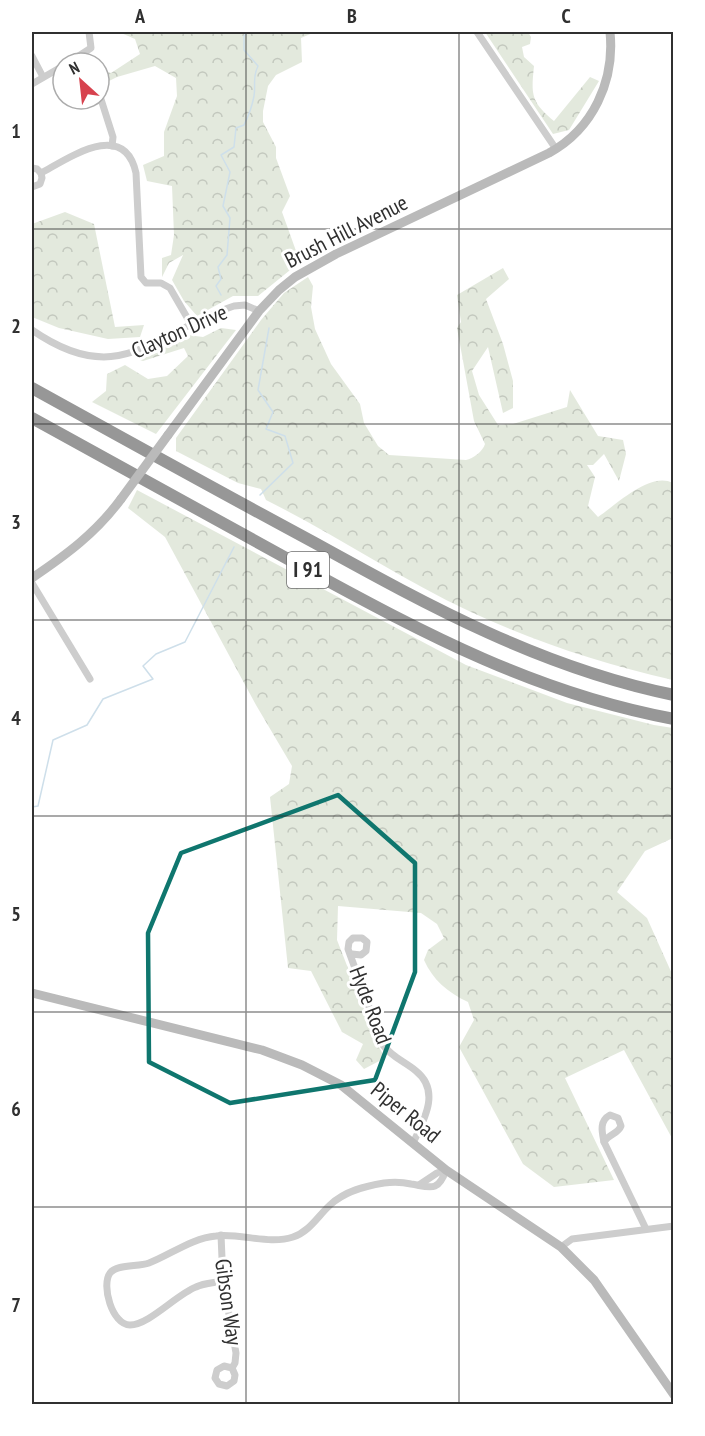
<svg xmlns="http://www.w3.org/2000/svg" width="705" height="1436" font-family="'PT Sans Narrow',sans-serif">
	<defs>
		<pattern id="forest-crowns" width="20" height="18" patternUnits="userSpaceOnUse" patternTransform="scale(1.5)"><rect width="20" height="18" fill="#e3e9dd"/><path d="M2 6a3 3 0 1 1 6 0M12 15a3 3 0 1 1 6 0" fill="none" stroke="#c3c8be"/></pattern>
	</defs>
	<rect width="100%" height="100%" fill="#fff"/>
	<g fill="url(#forest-crowns)">
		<polygon points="119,32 315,32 301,38 302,62 276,75 268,86 263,111 263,122 276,147 276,158 290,196 282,212 300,262 258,296 233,296 197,316 184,301 172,280 183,255 169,263 162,277 162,258 171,255 174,235 172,186 147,181 143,165 164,156 164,132 177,96 176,78 155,66 117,77 99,86 99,70 111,73 140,54 135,39"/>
		<path d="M485,32H528L531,37L530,44L522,47L524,57L534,66C531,95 531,102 554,121L590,77L599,81L569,130L553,134Z"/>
		<polygon points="65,212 94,224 115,327 144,325 140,337 108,339 59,328 32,317 32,224"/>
		<path d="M503,268L509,279L486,299L503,344L513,381V408L503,413L488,347L472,371L479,395L498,425L513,424L567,407L570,390L598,436L623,440L626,454L619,481L604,454L593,465H587L595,477L588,506L598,517C616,505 650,471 673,483V680C603,664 536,642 471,612C400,579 336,535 266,500L261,489L238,483L176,451V438L261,320L284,293L308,277L313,286L311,307L315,329L331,364L360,404L364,423L378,446L389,455L466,460C473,459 483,451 485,444L474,421L457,328L461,322L457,295Z"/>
		<polygon points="221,328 236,330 156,434 92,402 106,391 107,374 125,365 148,379 167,376 188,356 184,348 143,361 137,359 188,335 203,337"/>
		<path d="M137,490L466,665L567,703L654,725L673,728V838L645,851L617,892L647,918L673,976V1140L624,1050L565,1078L614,1180L554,1187L523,1164L459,1047L474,1020L468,1002C447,992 433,980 424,960L428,950L444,938L437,924L421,913L338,906L337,940L378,1045L385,1058L364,1069L356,1060L363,1044L342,1032L311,971L288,968L270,797L289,784L292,766L256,705L165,537L128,508Z"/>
	</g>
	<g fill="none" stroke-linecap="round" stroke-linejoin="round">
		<g stroke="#cedfea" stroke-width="1.5">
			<path d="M221,295L216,286L221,279L218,267L227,255L230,218L223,206L230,172L221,155L234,147L236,128L244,125C249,115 252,107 254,96C256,84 252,78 258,66L244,50V36L248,32"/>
			<polyline points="260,495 293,463 285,436 266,429 273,412 258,390 269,328"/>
			<polyline points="32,807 38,806 53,740 87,725 103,699 153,679 143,666 156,654 185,642 234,547"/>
		</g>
		<g stroke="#cdcdcd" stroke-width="7">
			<polyline points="477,32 556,149"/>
			<polyline points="32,56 43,77"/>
			<polyline points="68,63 91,48 89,32"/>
			<polyline points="32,84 63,66"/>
			<polyline points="99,93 113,137 112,146"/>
			<polyline points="32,168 37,169 41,173"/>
			<path d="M41,173C69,158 124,119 136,173L141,277L146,283H161L170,288L192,326"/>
			<polyline points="32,187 40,184 42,178 41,173"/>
			<path d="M32,330C120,391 153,333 234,306L245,305L259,311"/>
			<polyline points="32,583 90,679"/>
			<path d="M352,954L361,955L366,951L367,942L362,938H353L349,942L348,949L383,1045C393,1058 404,1061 416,1071C441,1091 424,1120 413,1143"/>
			<path d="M610,1115L618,1118L621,1126C618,1134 609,1134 604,1142C602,1132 599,1121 610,1115Z"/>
			<polyline points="604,1142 646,1229"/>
			<polyline points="419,1185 437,1173 446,1170"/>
			<polyline points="221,1235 223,1281 236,1353 235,1363 232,1368 224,1366 217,1370 215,1378 219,1384 227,1386 234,1381 235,1375 232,1368"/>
			<polyline points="561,1247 572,1239 674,1226"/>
			<path d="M223,1281C214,1283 204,1283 196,1287C177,1294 149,1325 130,1325C112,1325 101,1285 110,1273C117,1264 138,1267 149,1263C170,1255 192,1238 216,1236C241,1233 269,1245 293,1237C309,1232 318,1216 330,1205C345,1191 365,1186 384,1183C393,1182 402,1182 411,1184C430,1187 438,1193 446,1170"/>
		</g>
		<g stroke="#bababa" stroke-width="9">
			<path d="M168,435L259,311L279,290L295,277L336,254L549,153C593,129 615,81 610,32"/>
			<path d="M32,578C66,555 96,533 121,499"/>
			<polyline points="32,993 262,1050 302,1065 341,1085 446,1170 561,1247 594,1280 674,1395"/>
		</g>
		<g stroke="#979797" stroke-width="12">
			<path d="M32,388C126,440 220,492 315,543C431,607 542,668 674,695"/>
			<path d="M32,418C123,468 214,519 306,569C425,634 538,694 674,719"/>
		</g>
		<polyline stroke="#bababa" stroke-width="9" points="121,499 168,435"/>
	</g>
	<path fill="none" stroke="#0f766e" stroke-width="4.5" stroke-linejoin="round" d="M338,795L415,863V972L375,1080L230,1103L149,1062L148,933L181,853Z"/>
	<path fill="none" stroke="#303030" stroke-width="1.5" stroke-opacity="0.55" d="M246,32V1404M459,32V1404M32,229H674M32,424H674M32,620H674M32,816H674M32,1012H674M32,1207H674"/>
	<g text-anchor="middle" stroke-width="6" stroke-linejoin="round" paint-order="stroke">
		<rect fill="#fff" stroke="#6e6e6e" stroke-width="1.5" x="287" y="552" width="42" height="36" rx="4.5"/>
		<g font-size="21" font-weight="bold" fill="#303030">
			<text x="308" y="577">I 91</text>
		</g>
		<g font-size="22" fill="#303030" stroke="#fff">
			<text transform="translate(346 231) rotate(-27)" y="8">Brush Hill Avenue</text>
			<text transform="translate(179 331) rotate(-24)" y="8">Clayton Drive</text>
			<text transform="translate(371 1005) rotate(69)" y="8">Hyde Road</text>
			<text transform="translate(406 1112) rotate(39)" y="8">Piper Road</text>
			<text transform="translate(229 1302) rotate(82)" y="8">Gibson Way</text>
		</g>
	</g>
	<rect width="705" height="1436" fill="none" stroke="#ffffff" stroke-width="66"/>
	<g transform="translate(81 81) rotate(333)"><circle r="28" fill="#ffffff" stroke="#acacac" stroke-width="1.5"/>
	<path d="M0-4.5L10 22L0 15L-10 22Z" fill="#d7424e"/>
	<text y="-9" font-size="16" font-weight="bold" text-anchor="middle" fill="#303030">N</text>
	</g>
	<rect x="33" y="33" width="639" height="1370" fill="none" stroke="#303030" stroke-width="2"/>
	<g font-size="20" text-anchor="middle" font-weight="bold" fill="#303030">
		<text x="140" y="23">A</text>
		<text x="352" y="23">B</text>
		<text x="566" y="23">C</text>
		<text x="16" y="138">1</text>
		<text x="16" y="333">2</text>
		<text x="16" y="529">3</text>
		<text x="16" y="725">4</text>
		<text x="16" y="921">5</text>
		<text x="16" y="1116">6</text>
		<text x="16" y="1312">7</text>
	</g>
</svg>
